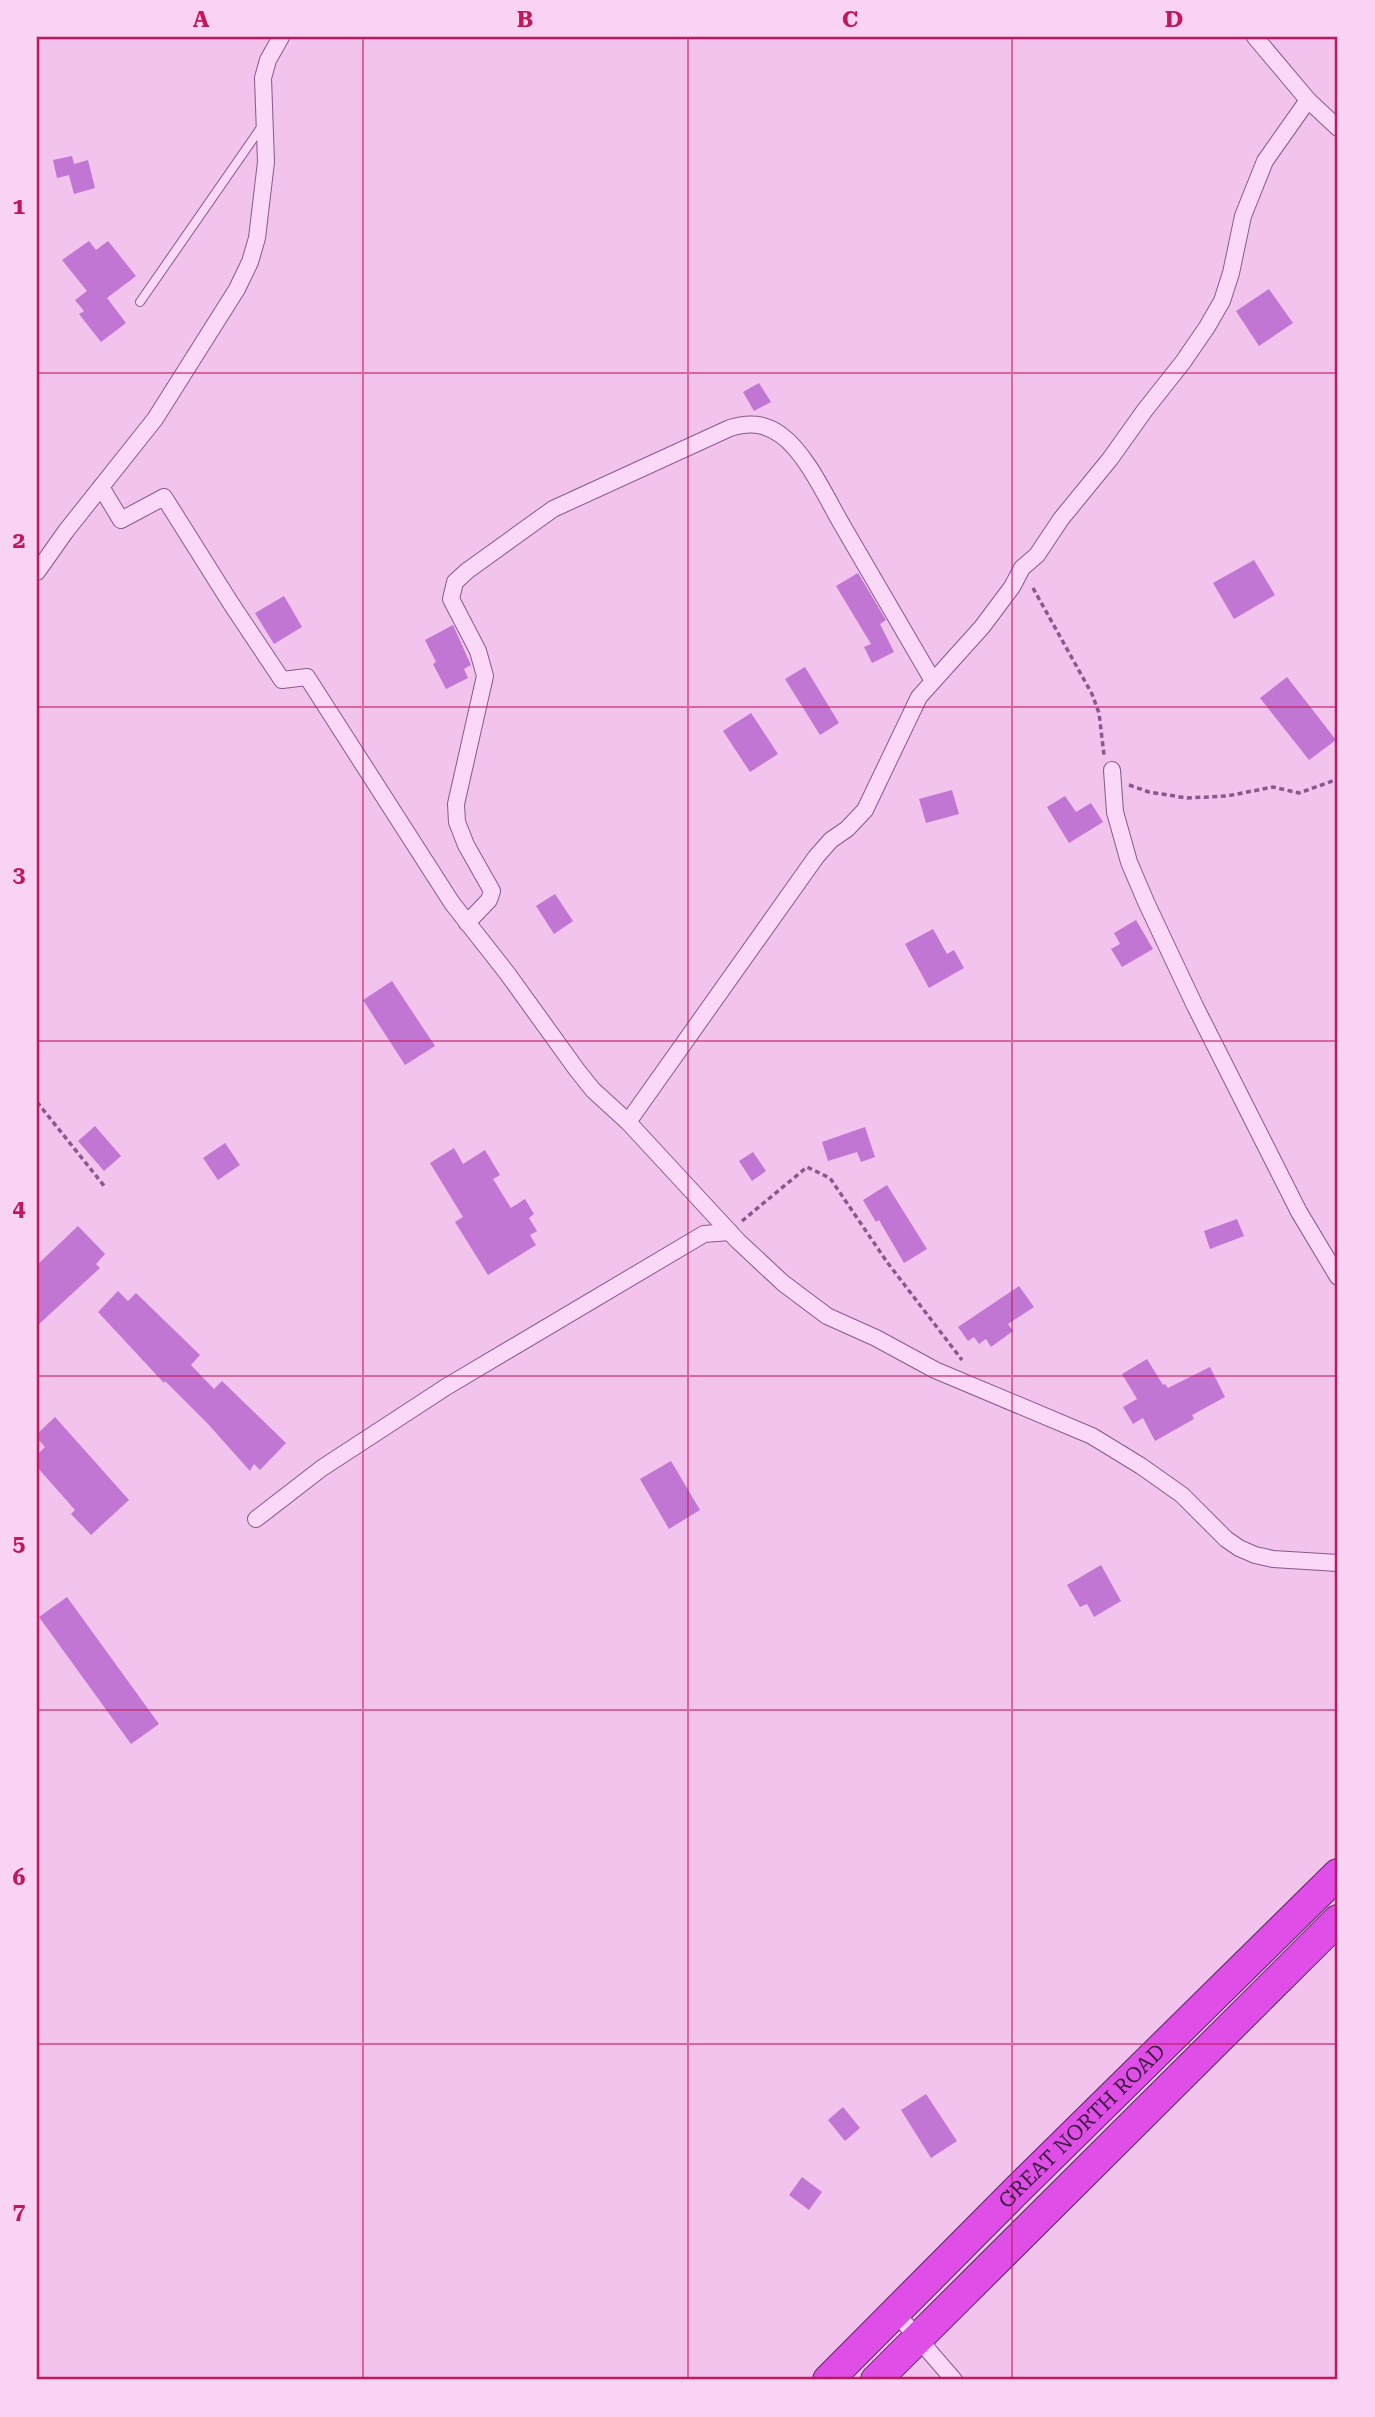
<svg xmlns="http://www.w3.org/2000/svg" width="1375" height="2417" font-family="'Roboto Serif',serif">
	<rect width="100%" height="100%" fill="#f1c3ed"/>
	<g fill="#c076d2">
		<polygon points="72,156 74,164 88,160 95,188 74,194 69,175 57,178 53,160"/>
		<polygon points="89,241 96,250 108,241 136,276 107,298 126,323 101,342 79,314 84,311 75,300 87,291 62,260"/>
		<polygon points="1269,289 1293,323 1259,346 1236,311"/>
		<polygon points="759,383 771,402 754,411 743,392"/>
		<polygon points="1254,560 1275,595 1234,619 1213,583"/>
		<polygon points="858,573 886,620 880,624 894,652 872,663 864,647 871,644 836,586"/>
		<polygon points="284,596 302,627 274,644 255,613"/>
		<polygon points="453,625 471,665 464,669 468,678 446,689 433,664 436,662 425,640"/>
		<polygon points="805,667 839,723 820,735 785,679"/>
		<polygon points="1287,677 1336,740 1309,760 1260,698"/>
		<polygon points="751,713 778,754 750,772 723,731"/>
		<polygon points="952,790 959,814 926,823 919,799"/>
		<polygon points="1065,796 1076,812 1091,803 1103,822 1069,843 1047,807"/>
		<polygon points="555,894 573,921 554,934 536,906"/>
		<polygon points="1136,920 1153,949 1122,967 1111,949 1120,944 1114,933"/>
		<polygon points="933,929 947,954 954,950 964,968 929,988 905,944"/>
		<polygon points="392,981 435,1046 405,1065 363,1000"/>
		<polygon points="95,1126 121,1156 104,1171 78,1141"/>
		<polygon points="865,1127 875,1157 861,1162 857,1152 828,1161 822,1142"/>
		<polygon points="225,1143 240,1165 218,1180 203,1158"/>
		<polygon points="454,1148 463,1164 485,1150 500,1175 493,1179 511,1208 525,1199 534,1214 529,1218 537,1231 530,1235 536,1245 488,1275 455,1222 463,1217 430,1163"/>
		<polygon points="753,1152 766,1171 752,1181 739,1161"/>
		<polygon points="887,1185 927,1249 904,1263 879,1220 876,1222 863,1200"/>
		<polygon points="1237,1219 1244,1236 1210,1249 1204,1231"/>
		<polygon points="78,1226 105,1254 96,1264 100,1268 37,1326 37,1265"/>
		<polygon points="1019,1286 1034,1307 1008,1324 1013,1331 991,1347 986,1339 979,1344 974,1337 968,1341 958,1327"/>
		<polygon points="118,1291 128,1301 136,1293 200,1355 191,1365 214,1389 222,1381 286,1443 260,1470 254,1464 250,1471 208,1424 165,1381 164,1383 98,1312"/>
		<polygon points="1147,1359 1163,1385 1165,1384 1168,1388 1210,1367 1225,1397 1192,1415 1194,1419 1155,1441 1143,1418 1133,1424 1123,1407 1137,1399 1122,1374"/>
		<polygon points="55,1417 129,1500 91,1535 71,1514 75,1510 37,1467 37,1455 45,1447 37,1438 37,1434"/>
		<polygon points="671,1461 700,1510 669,1529 640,1479"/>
		<polygon points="1101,1565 1121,1601 1094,1617 1087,1604 1080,1607 1067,1585"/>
		<polygon points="67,1597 159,1724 131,1744 39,1617"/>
		<polygon points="926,2094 957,2141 931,2158 901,2110"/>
		<polygon points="843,2107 860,2128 845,2141 828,2120"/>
		<polygon points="802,2177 822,2192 809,2210 789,2195"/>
	</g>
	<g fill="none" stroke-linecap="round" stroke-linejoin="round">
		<defs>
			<polyline id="lane" points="140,302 262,126"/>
			<g id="street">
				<polyline points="1255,37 1308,100 1338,128"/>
				<polyline points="101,487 121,520 164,497 230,602 282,680 307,677 452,903 507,973 577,1070 593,1090 628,1122 738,1241 783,1283 827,1316 876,1338 935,1370 1092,1436 1141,1466 1182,1495 1226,1539 1239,1548 1255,1555 1273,1559 1338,1563"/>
				<polyline points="37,572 66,531 155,419 237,289 250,262 257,238 266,162 263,78 268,60 281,37"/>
				<polyline points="1112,770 1115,812 1129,862 1146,902 1195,1006 1299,1212 1338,1277"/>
				<path d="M467,923L489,900L492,891L466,845L457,822L456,804L485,676L478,651L451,599L455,582L467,571L553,509L730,428C749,422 764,423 781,435C806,453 826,497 841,523C872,576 902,628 933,681"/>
				<polyline points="628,1122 816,857 831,840 847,829 865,810 919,697 982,627 1012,587 1022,568 1037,555 1061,519 1110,459 1145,410 1183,362 1207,327 1222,301 1231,273 1243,216 1265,161 1308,100"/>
				<polyline points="256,1519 322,1468 446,1387 704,1234 730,1232"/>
				<polyline points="896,2313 954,2380"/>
			</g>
			<g id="highway">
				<path id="s1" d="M828,2380L1014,2193L1338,1874"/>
				<polyline points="876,2380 1338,1920"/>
			</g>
		</defs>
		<use href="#lane" stroke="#89588d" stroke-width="10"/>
		<use href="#street" stroke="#89588d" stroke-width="18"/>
		<use href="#highway" stroke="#542d5b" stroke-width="32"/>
		<g stroke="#89588d" stroke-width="3.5" stroke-dasharray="5 3.5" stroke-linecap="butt">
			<polyline points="1033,588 1092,694 1099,713 1104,755"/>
			<polyline points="1129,785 1149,792 1187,798 1227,796 1273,787 1299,793 1338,779"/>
			<polyline points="37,1102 105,1187"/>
			<polyline points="742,1221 807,1167 830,1178 887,1262 962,1360"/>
		</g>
		<use href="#lane" stroke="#fbd7f8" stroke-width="8"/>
		<use href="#street" stroke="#fbd7f8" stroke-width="16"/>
		<use href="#highway" stroke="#df4ee6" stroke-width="30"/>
	</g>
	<path fill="none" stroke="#c2185b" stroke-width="2" stroke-opacity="0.55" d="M363,37V2380M688,37V2380M1012,37V2380M37,373H1338M37,707H1338M37,1041H1338M37,1376H1338M37,1710H1338M37,2044H1338"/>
	<g text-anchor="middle" stroke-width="6" stroke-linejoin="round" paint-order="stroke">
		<g font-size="21" fill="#381d3c" stroke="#f8d3f4">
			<text dy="7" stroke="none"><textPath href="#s1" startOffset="359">GREAT NORTH ROAD</textPath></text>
		</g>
	</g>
	<rect width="1375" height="2417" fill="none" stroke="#f8d3f4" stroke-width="77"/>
	<rect x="38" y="38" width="1298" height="2340" fill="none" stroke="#c2185b" stroke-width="2.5"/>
	<g font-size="23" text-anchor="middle" font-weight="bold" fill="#c2185b">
		<text x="201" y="27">A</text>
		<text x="525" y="27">B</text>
		<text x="850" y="27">C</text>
		<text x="1174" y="27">D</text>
		<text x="19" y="214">1</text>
		<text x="19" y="548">2</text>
		<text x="19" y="882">3</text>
		<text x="19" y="1216">4</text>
		<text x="19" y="1551">5</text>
		<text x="19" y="1885">6</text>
		<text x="19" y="2219">7</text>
	</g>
</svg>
